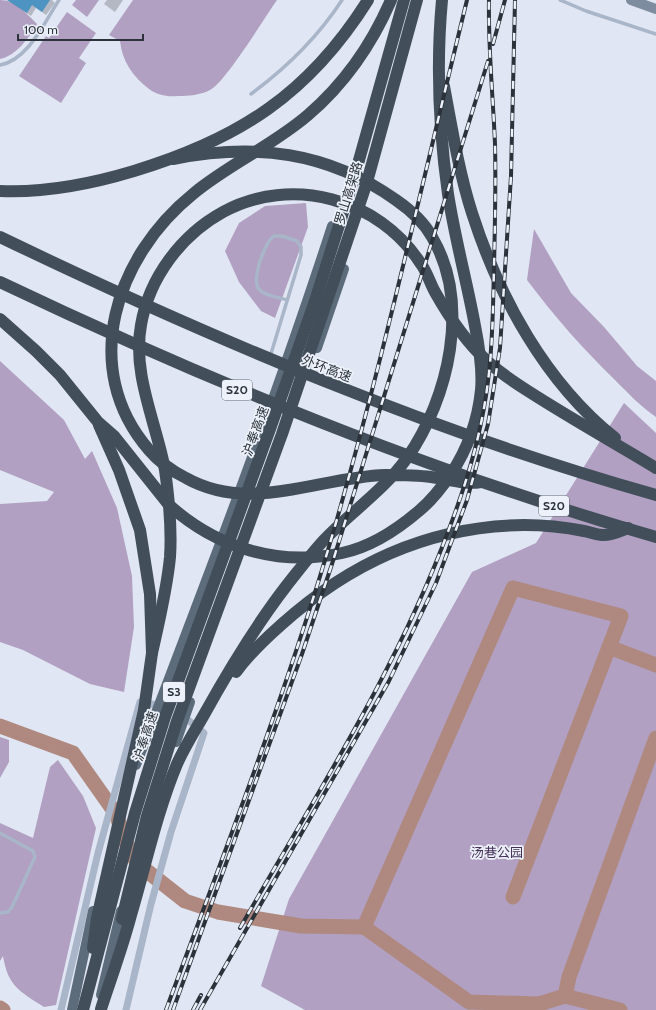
<svg xmlns="http://www.w3.org/2000/svg" width="656" height="1010" font-family="Cabin,'Noto Sans SC',sans-serif">
	<rect width="100%" height="100%" fill="#e0e6f3"/>
	<g fill="#b1a0c2">
		<path d="M0,0C15,0 27,14 37,24C29,38 16,56 0,59Z"/>
		<polygon points="76,0 99,0 87,17 72,5"/>
		<path d="M133,0H277C265,17 225,83 210,90C201,95 188,96 178,96C167,97 157,95 149,89C133,77 122,61 120,41L109,35Z"/>
		<polygon points="67,12 96,33 79,58 86,63 61,103 19,76 46,36 49,38"/>
		<polygon points="306,203 308,227 275,318 261,311 239,282 225,251 239,223 265,206"/>
		<path d="M534,229L571,293L604,327L637,366L656,381V417C641,407 628,393 615,380C583,349 554,316 527,280Z"/>
		<polygon points="0,361 64,420 85,459 92,451 117,508 132,576 134,627 124,692 90,684 23,650 0,642 0,504 47,501 54,492 0,470"/>
		<polygon points="624,403 656,433 656,1010 305,1010 261,986 289,899 472,572 536,543"/>
		<polygon points="0,737 9,740 9,762 0,778"/>
		<path d="M58,760L83,796L96,828L56,1005L44,1007C19,991 8,986 3,956L0,961V823L33,838L50,767Z"/>
	</g>
	<g fill="#0003">
		<polygon points="7,0 52,0 55,3 46,15 36,8 31,16"/>
		<polygon points="107,0 123,0 115,12 104,4"/>
	</g>
	<g fill="none" stroke-linecap="round" stroke-linejoin="round">
		<g stroke="#af897f" stroke-width="15">
			<polyline points="609,647 656,665"/>
			<polyline points="0,726 73,753 116,814 128,848 138,864 185,901 218,912 301,926 364,927 469,1002 539,1004 565,996 620,1010"/>
			<polyline points="364,927 513,588 621,616 513,897"/>
			<polyline points="565,996 569,977 656,738"/>
			<polyline points="0,1008 3,1010"/>
		</g>
	</g>
	<polygon fill="#4d94c3" points="7,0 50,0 42,12 32,5 27,13"/>
	<g fill="none" stroke-linecap="round" stroke-linejoin="round">
		<g stroke="#a9b5c8" stroke-width="3.5">
			<polyline points="560,0 586,11 656,34"/>
			<path d="M0,65C28,60 44,23 59,0"/>
			<path d="M251,94C286,68 318,37 342,0"/>
			<path d="M270,357L301,255V247L297,241L282,236H274C265,241 251,280 259,289C264,296 279,297 287,300"/>
			<polyline points="0,833 33,851 35,857 12,907 8,912 0,913"/>
		</g>
		<g stroke="#a9b5c8" stroke-width="7">
			<polyline points="61,1010 98,853 140,702 162,706"/>
			<polyline points="126,1010 151,904 171,832 204,733 182,715"/>
		</g>
		<polyline stroke="#7d8d9f" stroke-width="10" points="631,0 656,9"/>
		<g stroke="#5c6c7b" stroke-width="10">
			<polyline points="317,348 344,269"/>
			<polyline points="176,742 190,702"/>
			<path d="M136,765C204,587 273,408 332,226"/>
			<polyline points="101,995 121,911"/>
			<polyline points="72,1010 93,911"/>
		</g>
		<g stroke="#424f5a" stroke-width="12">
			<path d="M391,0C372,44 344,84 308,115C272,146 229,164 193,194C116,256 78,368 149,450C159,462 172,471 186,478C250,514 318,477 385,475C400,475 416,475 431,477C448,479 464,485 481,482"/>
			<path d="M444,86C452,129 459,172 472,213C499,297 545,382 615,438"/>
			<path d="M0,191C46,193 91,184 134,171C239,139 309,94 368,0"/>
			<path d="M0,237C212,339 429,431 656,495"/>
			<path d="M0,282C212,383 429,472 656,537"/>
			<path d="M0,319L36,351L60,375L98,422L114,436L169,505C217,548 279,567 342,553C371,547 398,529 420,510C432,500 442,487 451,474C468,448 478,420 481,390C483,369 479,346 475,326C467,282 455,239 448,194C439,130 436,65 442,0"/>
			<path d="M152,653C159,622 167,589 170,557C172,528 169,499 165,470C156,422 132,374 141,325C149,278 181,235 223,212C291,175 379,198 421,264C427,272 430,283 435,292C449,317 465,341 487,361C499,372 514,382 528,391C570,418 613,442 656,468"/>
			<path d="M236,672C249,654 265,639 282,624C351,562 430,526 524,525C544,525 564,527 584,531C590,532 596,535 602,535C610,536 620,531 628,528"/>
			<polyline points="122,919 147,816 177,721 282,434 367,182 417,0"/>
			<polyline points="93,948 97,918 144,710 152,653 150,594 140,530 119,470 99,425"/>
			<path d="M101,1009C111,978 123,946 131,915C146,864 157,812 177,764C185,746 196,729 205,713C230,668 256,625 287,585C299,570 311,554 324,540C351,512 384,490 407,458C449,398 471,303 432,237C424,222 409,209 396,200C327,151 254,143 173,159"/>
			<polyline points="83,1010 135,813 165,717 270,429 315,301 354,178 404,0"/>
		</g>
		<defs>
			<g id="rail">
				<polyline points="493,44 505,0"/>
				<path d="M240,928C314,798 397,670 449,529C467,482 482,432 488,381C493,344 493,305 494,267C495,226 496,185 495,144C493,96 488,48 489,0"/>
				<path d="M166,1010C221,861 279,712 325,560C380,376 421,187 467,0"/>
				<polyline points="173,1010 302,654 332,564 488,61"/>
				<polyline points="193,1010 201,995"/>
				<polyline points="200,1010 389,681 436,583 467,500 488,424 500,348 511,176 515,0"/>
			</g>
		</defs>
		<use href="#rail" stroke="#2b3239" stroke-width="4"/>
		<use href="#rail" stroke="#edf1fa" stroke-width="2.5" stroke-dasharray="8" stroke-linecap="butt"/>
	</g>
	<g text-anchor="middle" stroke-width="3.5" stroke-linejoin="round" paint-order="stroke">
		<g fill="#edf1fa" stroke="#656b73" stroke-width="1">
			<rect x="222" y="380" width="30" height="20" rx="3"/>
			<rect x="539" y="496" width="30" height="20" rx="3"/>
			<rect x="163" y="682" width="22" height="20" rx="3"/>
		</g>
		<g font-size="12" font-weight="bold" fill="#2b3239">
			<text x="237" y="394">S20</text>
			<text x="554" y="510">S20</text>
			<text x="174" y="696">S3</text>
		</g>
		<g font-size="13" fill="#2b3239" stroke="#edf1fa">
			<text transform="translate(348 193) rotate(-73)" y="5">罗山高架路</text>
			<text transform="translate(327 368) rotate(21)" y="5">外环高速</text>
			<text transform="translate(255 431) rotate(-70)" y="5">沪奉高速</text>
			<text transform="translate(145 736) rotate(-72)" y="5">沪奉高速</text>
		</g>
		<g font-size="13" fill="#442f57" stroke="#edf1fa">
			<text x="497" y="857">汤巷公园</text>
		</g>
	</g>
	<path d="M18 34v6h125v-6" fill="none" stroke="#2b3239" stroke-width="2"/>
	<text x="24" y="34" font-size="12" fill="#2b3239" stroke="#edf1fa" stroke-width="3" paint-order="stroke">100 m</text>
</svg>
